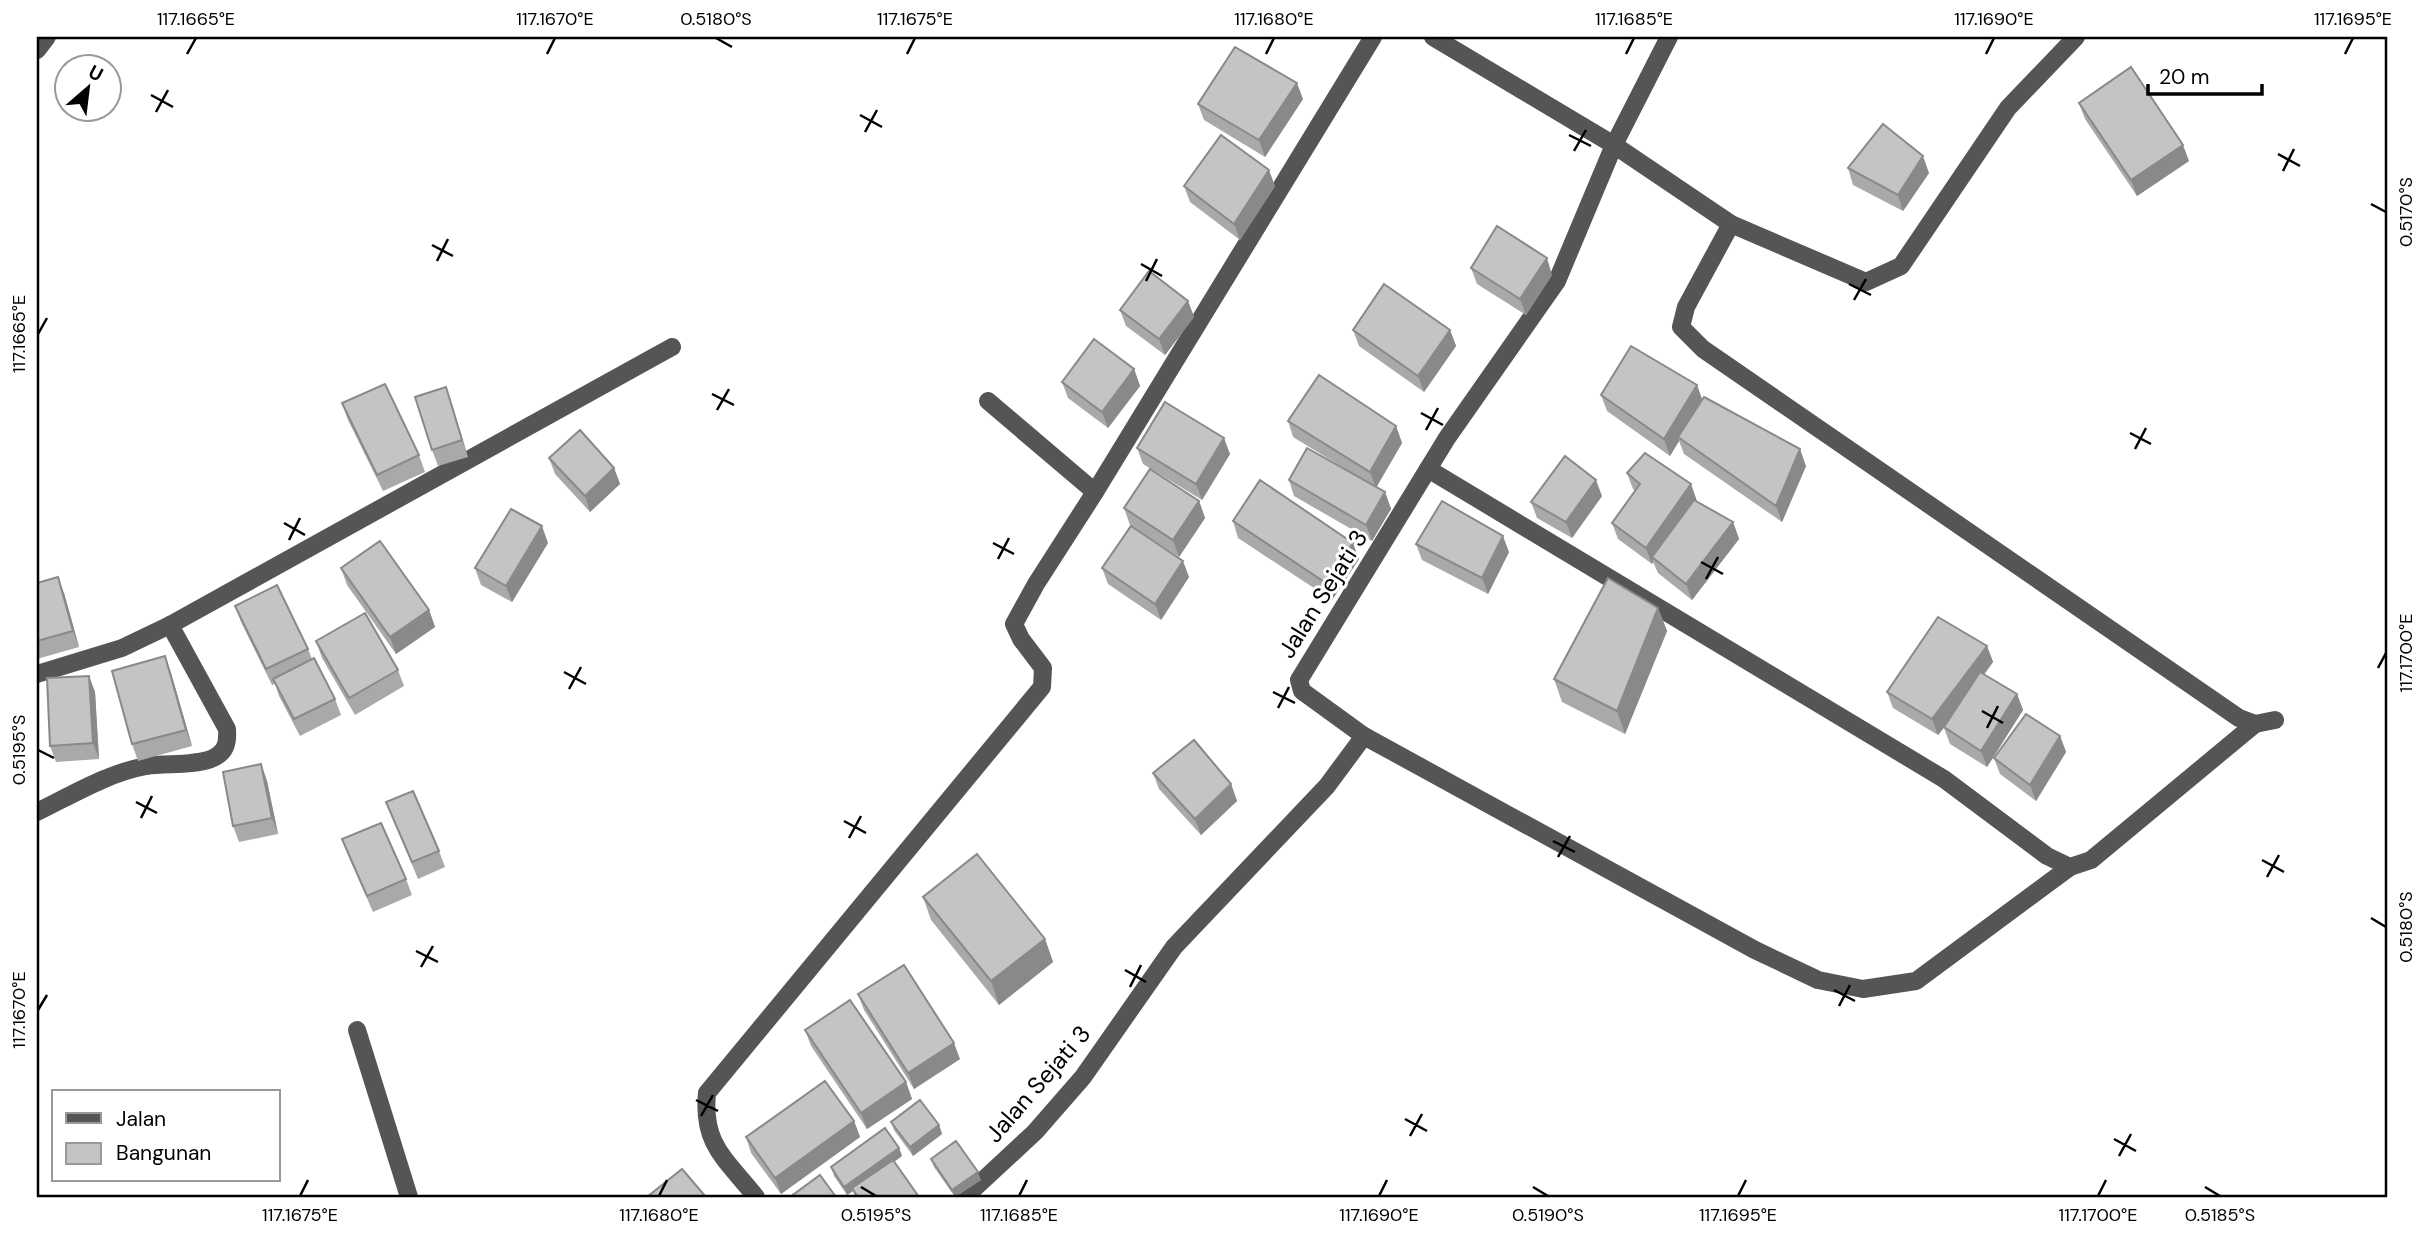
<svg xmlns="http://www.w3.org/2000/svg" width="2425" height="1234" font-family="'DM Sans',sans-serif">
	<rect width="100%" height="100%" fill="#fff"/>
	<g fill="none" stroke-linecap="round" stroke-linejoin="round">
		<g stroke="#555" stroke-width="18">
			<polyline points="1433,37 1614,145 1731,224 1866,282 1901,266 2008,108 2076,37"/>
			<polyline points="37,50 47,37"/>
			<polyline points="1731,224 1686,307 1681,327 1703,349 2239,718 2255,724 2275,720"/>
			<polyline points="988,401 1095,492"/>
			<polyline points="1428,469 1944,779 2047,856 2070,867 2091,860 2255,724"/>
			<polyline points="37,674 122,648 170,625 672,347"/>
			<polyline points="1364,736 1755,950 1818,980 1863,989 1916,981 2070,867"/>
			<path d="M37,812C72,795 108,773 146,766C167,763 192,766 211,759C226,753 228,743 227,729L170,625"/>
			<polyline points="357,1030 409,1197"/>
			<path d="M756,1197C726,1159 702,1145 707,1093L1042,687L1043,668L1021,639L1014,624L1036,584L1095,492L1373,37"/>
			<polyline points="965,1197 1035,1132 1083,1077 1174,947 1327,786 1364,736 1302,691 1299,680 1447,438 1557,281 1614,145 1669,37"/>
		</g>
	</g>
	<g fill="#a9a9a9">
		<polygon points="1303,99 1265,157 1204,120 1198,104"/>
		<polygon points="2079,103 2189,161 2137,196 2085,119"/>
		<polygon points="1848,168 1929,173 1903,211 1853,185"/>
		<polygon points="1184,186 1275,186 1240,240 1190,202"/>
		<polygon points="1471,268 1552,275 1526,315 1477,284"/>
		<polygon points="1188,301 1194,317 1165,355 1126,326 1120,310"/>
		<polygon points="1353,330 1450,330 1456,346 1424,392 1359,346"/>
		<polygon points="1134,369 1140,386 1108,428 1068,398 1062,382"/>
		<polygon points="1697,385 1702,400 1806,466 1782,522 1684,454 1679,441 1670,456 1607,411 1601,395"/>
		<polygon points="446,387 468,457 438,466 432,450"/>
		<polygon points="342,403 419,455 425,472 383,491 348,420"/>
		<polygon points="1288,421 1396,426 1402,443 1376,487 1385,492 1391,509 1372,541 1294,496 1289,480 1360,478 1293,437"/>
		<polygon points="1137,448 1230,454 1202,500 1143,464"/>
		<polygon points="549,458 614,468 620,484 590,512 555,474"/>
		<polygon points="1627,473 1697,501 1733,522 1739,539 1692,600 1658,573 1653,562 1652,564 1618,539 1612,523 1635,491 1633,489"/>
		<polygon points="1602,496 1572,538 1537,518 1531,502"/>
		<polygon points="1199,501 1205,518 1179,557 1130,525 1124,508"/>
		<polygon points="1233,521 1359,559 1332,600 1238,538"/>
		<polygon points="548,543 512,602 481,585 475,568"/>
		<polygon points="1416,544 1509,552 1488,594 1422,560"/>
		<polygon points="341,568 429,610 435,627 396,654 347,585"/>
		<polygon points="1102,568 1189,577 1161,620 1108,584"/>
		<polygon points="37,583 64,593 79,647 37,659"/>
		<polygon points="235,606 308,649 312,659 335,699 341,715 300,736 279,696 275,684 272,685 241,622"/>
		<polygon points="1658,608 1667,631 1625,734 1562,702 1554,679"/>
		<polygon points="316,641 398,670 404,686 355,715 322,658"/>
		<polygon points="1987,646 1993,662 1984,675 2017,694 2023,710 1987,767 1950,744 1944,728 1938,735 1893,708 1887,692"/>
		<polygon points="165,656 171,673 192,746 138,761 132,744"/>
		<polygon points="89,676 95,692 99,759 56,762 50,746"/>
		<polygon points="2060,736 2066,752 2036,801 2000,774 1994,758"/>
		<polygon points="261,764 267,781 278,834 239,842 233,826"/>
		<polygon points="1153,773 1231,784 1237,801 1201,835 1159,789"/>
		<polygon points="386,802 439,851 445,867 418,879"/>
		<polygon points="342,839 406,879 412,895 373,912 348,855"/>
		<polygon points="923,897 1045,939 1053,962 999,1005 931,920"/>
		<polygon points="858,994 960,1059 914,1089 864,1010"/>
		<polygon points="805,1030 906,1082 912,1099 867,1129 811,1046"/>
		<polygon points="854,1121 860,1137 781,1194 751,1153 746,1137"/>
		<polygon points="891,1122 939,1125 942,1134 913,1156 894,1130"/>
		<polygon points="899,1148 902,1156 894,1162 919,1197 855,1197 853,1191 847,1195 834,1176 831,1167"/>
		<polygon points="931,1159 981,1180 955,1197 934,1167"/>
	</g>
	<g fill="#898989">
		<polygon points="1297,83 1303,99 1265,157 1259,140"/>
		<polygon points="2183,145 2189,161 2137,196 2131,180"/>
		<polygon points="1923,156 1929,173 1903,211 1898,195"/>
		<polygon points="1269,170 1275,186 1240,240 1234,224"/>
		<polygon points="1547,258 1552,275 1526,315 1520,299"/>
		<polygon points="1188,301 1194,317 1165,355 1159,339"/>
		<polygon points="1450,330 1456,346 1424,392 1418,376"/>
		<polygon points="1134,369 1140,386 1108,428 1102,412"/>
		<polygon points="1697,385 1703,402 1678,437 1679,441 1670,456 1664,439"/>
		<polygon points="446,387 452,404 468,457 462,440"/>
		<polygon points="1396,426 1402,443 1376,488 1370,472"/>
		<polygon points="1224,438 1230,454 1202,500 1196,484"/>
		<polygon points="1800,449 1806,466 1782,522 1776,506"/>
		<polygon points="614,468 620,484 590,512 585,496"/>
		<polygon points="1596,480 1602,496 1572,538 1566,522"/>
		<polygon points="1691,484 1697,501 1655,560 1652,557 1653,562 1652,564 1646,548"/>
		<polygon points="1385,492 1391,509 1372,541 1366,525"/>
		<polygon points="1199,501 1205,518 1179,557 1173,540"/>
		<polygon points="1733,522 1739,539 1692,600 1686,584"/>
		<polygon points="542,526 548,543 512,602 506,586"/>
		<polygon points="1503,536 1509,552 1488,594 1482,578"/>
		<polygon points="1353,543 1359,559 1332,600 1326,583"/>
		<polygon points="1183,561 1189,577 1161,620 1155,604"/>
		<polygon points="58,577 64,593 79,647 73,631"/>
		<polygon points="1658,608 1667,631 1625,734 1617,711"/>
		<polygon points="429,610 435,627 396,654 390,637"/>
		<polygon points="1987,646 1993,662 1938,735 1932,719"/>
		<polygon points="165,656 171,673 192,746 186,730"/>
		<polygon points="89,676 95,692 99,759 93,743"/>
		<polygon points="2017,694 2023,710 1987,767 1981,751"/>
		<polygon points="2060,736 2066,752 2036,801 2030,785"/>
		<polygon points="37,737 39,762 37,755"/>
		<polygon points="261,764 267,781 278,834 272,818"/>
		<polygon points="1231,784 1237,801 1201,835 1195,819"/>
		<polygon points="1045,939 1053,962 999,1005 991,981"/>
		<polygon points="954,1043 960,1059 914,1089 908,1073"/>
		<polygon points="906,1082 912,1099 867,1129 861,1113"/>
		<polygon points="854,1121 860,1137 781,1194 775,1178"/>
		<polygon points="939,1125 942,1134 913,1156 910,1147"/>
		<polygon points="899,1148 902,1156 854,1190 852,1188 853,1191 847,1195 844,1187"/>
		<polygon points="978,1172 981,1180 955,1197 952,1190"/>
	</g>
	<g fill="#c4c4c4" stroke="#898989" stroke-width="2">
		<polygon points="1235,47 1297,83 1259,140 1198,104"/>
		<polygon points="2131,67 2183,145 2131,180 2079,103"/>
		<polygon points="1883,124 1923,156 1898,195 1848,168"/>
		<polygon points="1221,135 1269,170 1234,224 1184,186"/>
		<polygon points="1497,226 1547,258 1520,299 1471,268"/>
		<polygon points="1149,271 1188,301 1159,339 1120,310"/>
		<polygon points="1384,284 1450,330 1418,376 1353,330"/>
		<polygon points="1094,339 1134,369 1102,412 1062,382"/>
		<polygon points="1631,346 1697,385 1664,439 1601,395"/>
		<polygon points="1319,375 1396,426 1370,472 1288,421"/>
		<polygon points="385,384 419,455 377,475 342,403"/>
		<polygon points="446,387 462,440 432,450 415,397"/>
		<polygon points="1704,397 1800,449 1776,506 1678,437"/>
		<polygon points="1165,402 1224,438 1196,484 1137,448"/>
		<polygon points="580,430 614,468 585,496 549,458"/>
		<polygon points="1307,448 1385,492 1366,525 1289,480"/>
		<polygon points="1645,453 1691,484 1646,548 1612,523 1640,484 1627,473"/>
		<polygon points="1565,456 1596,480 1566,522 1531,502"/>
		<polygon points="1150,469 1199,501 1173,540 1124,508"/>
		<polygon points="1260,480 1353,543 1326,583 1233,521"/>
		<polygon points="1694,500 1733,522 1686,584 1652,557"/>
		<polygon points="1442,501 1503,536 1482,578 1416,544"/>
		<polygon points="511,509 542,526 506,586 475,568"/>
		<polygon points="1131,526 1183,561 1155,604 1102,568"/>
		<polygon points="380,541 429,610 390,637 341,568"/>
		<polygon points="58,577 73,631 37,641 37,583"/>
		<polygon points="1608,578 1658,608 1617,711 1554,679"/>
		<polygon points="277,585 308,649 266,669 235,606"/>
		<polygon points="365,613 398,670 349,698 316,641"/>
		<polygon points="1938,617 1987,646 1932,719 1887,692"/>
		<polygon points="165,656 186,730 132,744 112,671"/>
		<polygon points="314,658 335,699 294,719 273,679"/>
		<polygon points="1980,672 2017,694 1981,751 1944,727"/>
		<polygon points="89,676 93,743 50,746 47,678"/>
		<polygon points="2026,714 2060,736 2030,785 1994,758"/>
		<polygon points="1194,740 1231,784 1195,819 1153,773"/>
		<polygon points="261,764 272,818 233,826 223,772"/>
		<polygon points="413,791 439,851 412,862 386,802"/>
		<polygon points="381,823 406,879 367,896 342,839"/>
		<polygon points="977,854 1045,939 991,981 923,897"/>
		<polygon points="904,965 954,1043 908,1073 858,994"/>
		<polygon points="850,1000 906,1082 861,1113 805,1030"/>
		<polygon points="825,1081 854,1121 775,1178 746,1137"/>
		<polygon points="920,1100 939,1125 910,1147 891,1122"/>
		<polygon points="885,1128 899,1148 844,1187 831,1167"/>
		<polygon points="956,1141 978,1172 952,1190 931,1159"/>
		<polygon points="893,1160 919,1197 858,1197 852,1188"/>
		<polygon points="682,1169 706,1197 647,1197"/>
		<polygon points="820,1175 836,1197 790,1197"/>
	</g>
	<path fill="none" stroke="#000" stroke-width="2.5" d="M716,38L732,47M187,54L196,38M547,54L555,38M907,54L915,38M1266,54L1274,38M1626,54L1634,38M1986,54L1994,38M2345,54L2353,38M151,95L173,107M156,112L168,90M860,115L882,127M865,132L877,110M1569,135L1591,146M1574,151L1586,130M2278,154L2300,166M2283,171L2294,149M2371,204L2386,212M432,245L453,256M437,261L448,239M1141,264L1162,276M1146,281L1157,259M1849,284L1871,295M1854,300L1866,279M38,334L47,318M712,394L734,405M717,410L729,389M1421,413L1443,425M1426,430L1438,408M2130,433L2151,444M2135,449L2146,428M284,523L305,535M289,540L300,518M993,543L1014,554M998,559L1009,538M1701,562L1723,574M1706,579L1718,557M2378,668L2386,653M564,672L586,684M569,689L581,667M1273,692L1295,703M1278,708L1289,687M1982,711L2003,723M1987,728L1998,706M38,750L54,758M136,802L157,813M141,818L152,796M844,821L866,833M849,838L861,816M1553,841L1575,852M1558,857L1570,836M2262,860L2284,872M2267,877L2279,855M2371,918L2386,927M416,951L438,962M421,967L433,946M1125,970L1146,982M1130,987L1141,965M1834,990L1855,1001M1839,1006L1850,985M38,1010L47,995M696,1100L718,1111M701,1116L713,1095M1405,1119L1427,1131M1410,1136L1422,1114M2114,1139L2136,1151M2119,1156L2131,1134M861,1187L876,1196M1533,1187L1548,1196M2205,1187L2220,1196M300,1196L308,1180M659,1196L667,1180M1019,1196L1027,1180M1379,1196L1387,1180M1738,1196L1746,1180M2098,1196L2106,1180"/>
	<g text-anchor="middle" stroke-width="6" stroke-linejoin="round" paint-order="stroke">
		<g font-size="24" fill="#000" stroke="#fff">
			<text transform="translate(1323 594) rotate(-58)" y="8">Jalan Sejati 3</text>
			<text transform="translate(1038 1084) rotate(-49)" y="8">Jalan Sejati 3</text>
		</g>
	</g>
	<rect width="2425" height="1234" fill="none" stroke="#ffffff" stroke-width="77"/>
	<rect x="52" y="1090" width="228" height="91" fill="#ffffff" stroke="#999999" stroke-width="2"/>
	<rect x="66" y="1113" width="35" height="10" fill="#555555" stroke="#999999" stroke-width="2"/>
	<text x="116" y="1126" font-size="21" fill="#000000">Jalan</text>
	<rect x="66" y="1143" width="35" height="21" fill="#c4c4c4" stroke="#999999" stroke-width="2"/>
	<text x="116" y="1160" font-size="21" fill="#000000">Bangunan</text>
	<g transform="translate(88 88) rotate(28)"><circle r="33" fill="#ffffff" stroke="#999999" stroke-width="2"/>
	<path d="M0-5L12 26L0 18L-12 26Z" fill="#000000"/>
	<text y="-10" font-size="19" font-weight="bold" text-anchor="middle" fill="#000000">U</text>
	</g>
	<path d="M2148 84v10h114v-10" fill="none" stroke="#000000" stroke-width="3.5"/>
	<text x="2159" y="84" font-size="21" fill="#000000" stroke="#ffffff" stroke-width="5" paint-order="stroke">20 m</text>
	<rect x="38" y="38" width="2348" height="1158" fill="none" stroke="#000" stroke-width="2.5"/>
	<g font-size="18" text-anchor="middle" fill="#000">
		<text x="196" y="25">117.1665°E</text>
		<text x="555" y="25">117.1670°E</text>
		<text x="716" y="25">0.5180°S</text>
		<text x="915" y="25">117.1675°E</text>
		<text x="1274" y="25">117.1680°E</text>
		<text x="1634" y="25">117.1685°E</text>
		<text x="1994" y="25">117.1690°E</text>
		<text x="2353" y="25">117.1695°E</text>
		<text transform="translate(2406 212) rotate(-90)" y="6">0.5170°S</text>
		<text transform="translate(19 334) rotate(-90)" y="6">117.1665°E</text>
		<text transform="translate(2406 653) rotate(-90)" y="6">117.1700°E</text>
		<text transform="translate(19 750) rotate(-90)" y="6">0.5195°S</text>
		<text transform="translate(2406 927) rotate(-90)" y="6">0.5180°S</text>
		<text transform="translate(19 1010) rotate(-90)" y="6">117.1670°E</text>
		<text x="300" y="1221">117.1675°E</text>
		<text x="659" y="1221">117.1680°E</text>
		<text x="876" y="1221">0.5195°S</text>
		<text x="1019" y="1221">117.1685°E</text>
		<text x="1379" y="1221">117.1690°E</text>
		<text x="1548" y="1221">0.5190°S</text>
		<text x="1738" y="1221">117.1695°E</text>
		<text x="2098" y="1221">117.1700°E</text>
		<text x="2220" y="1221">0.5185°S</text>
	</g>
</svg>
